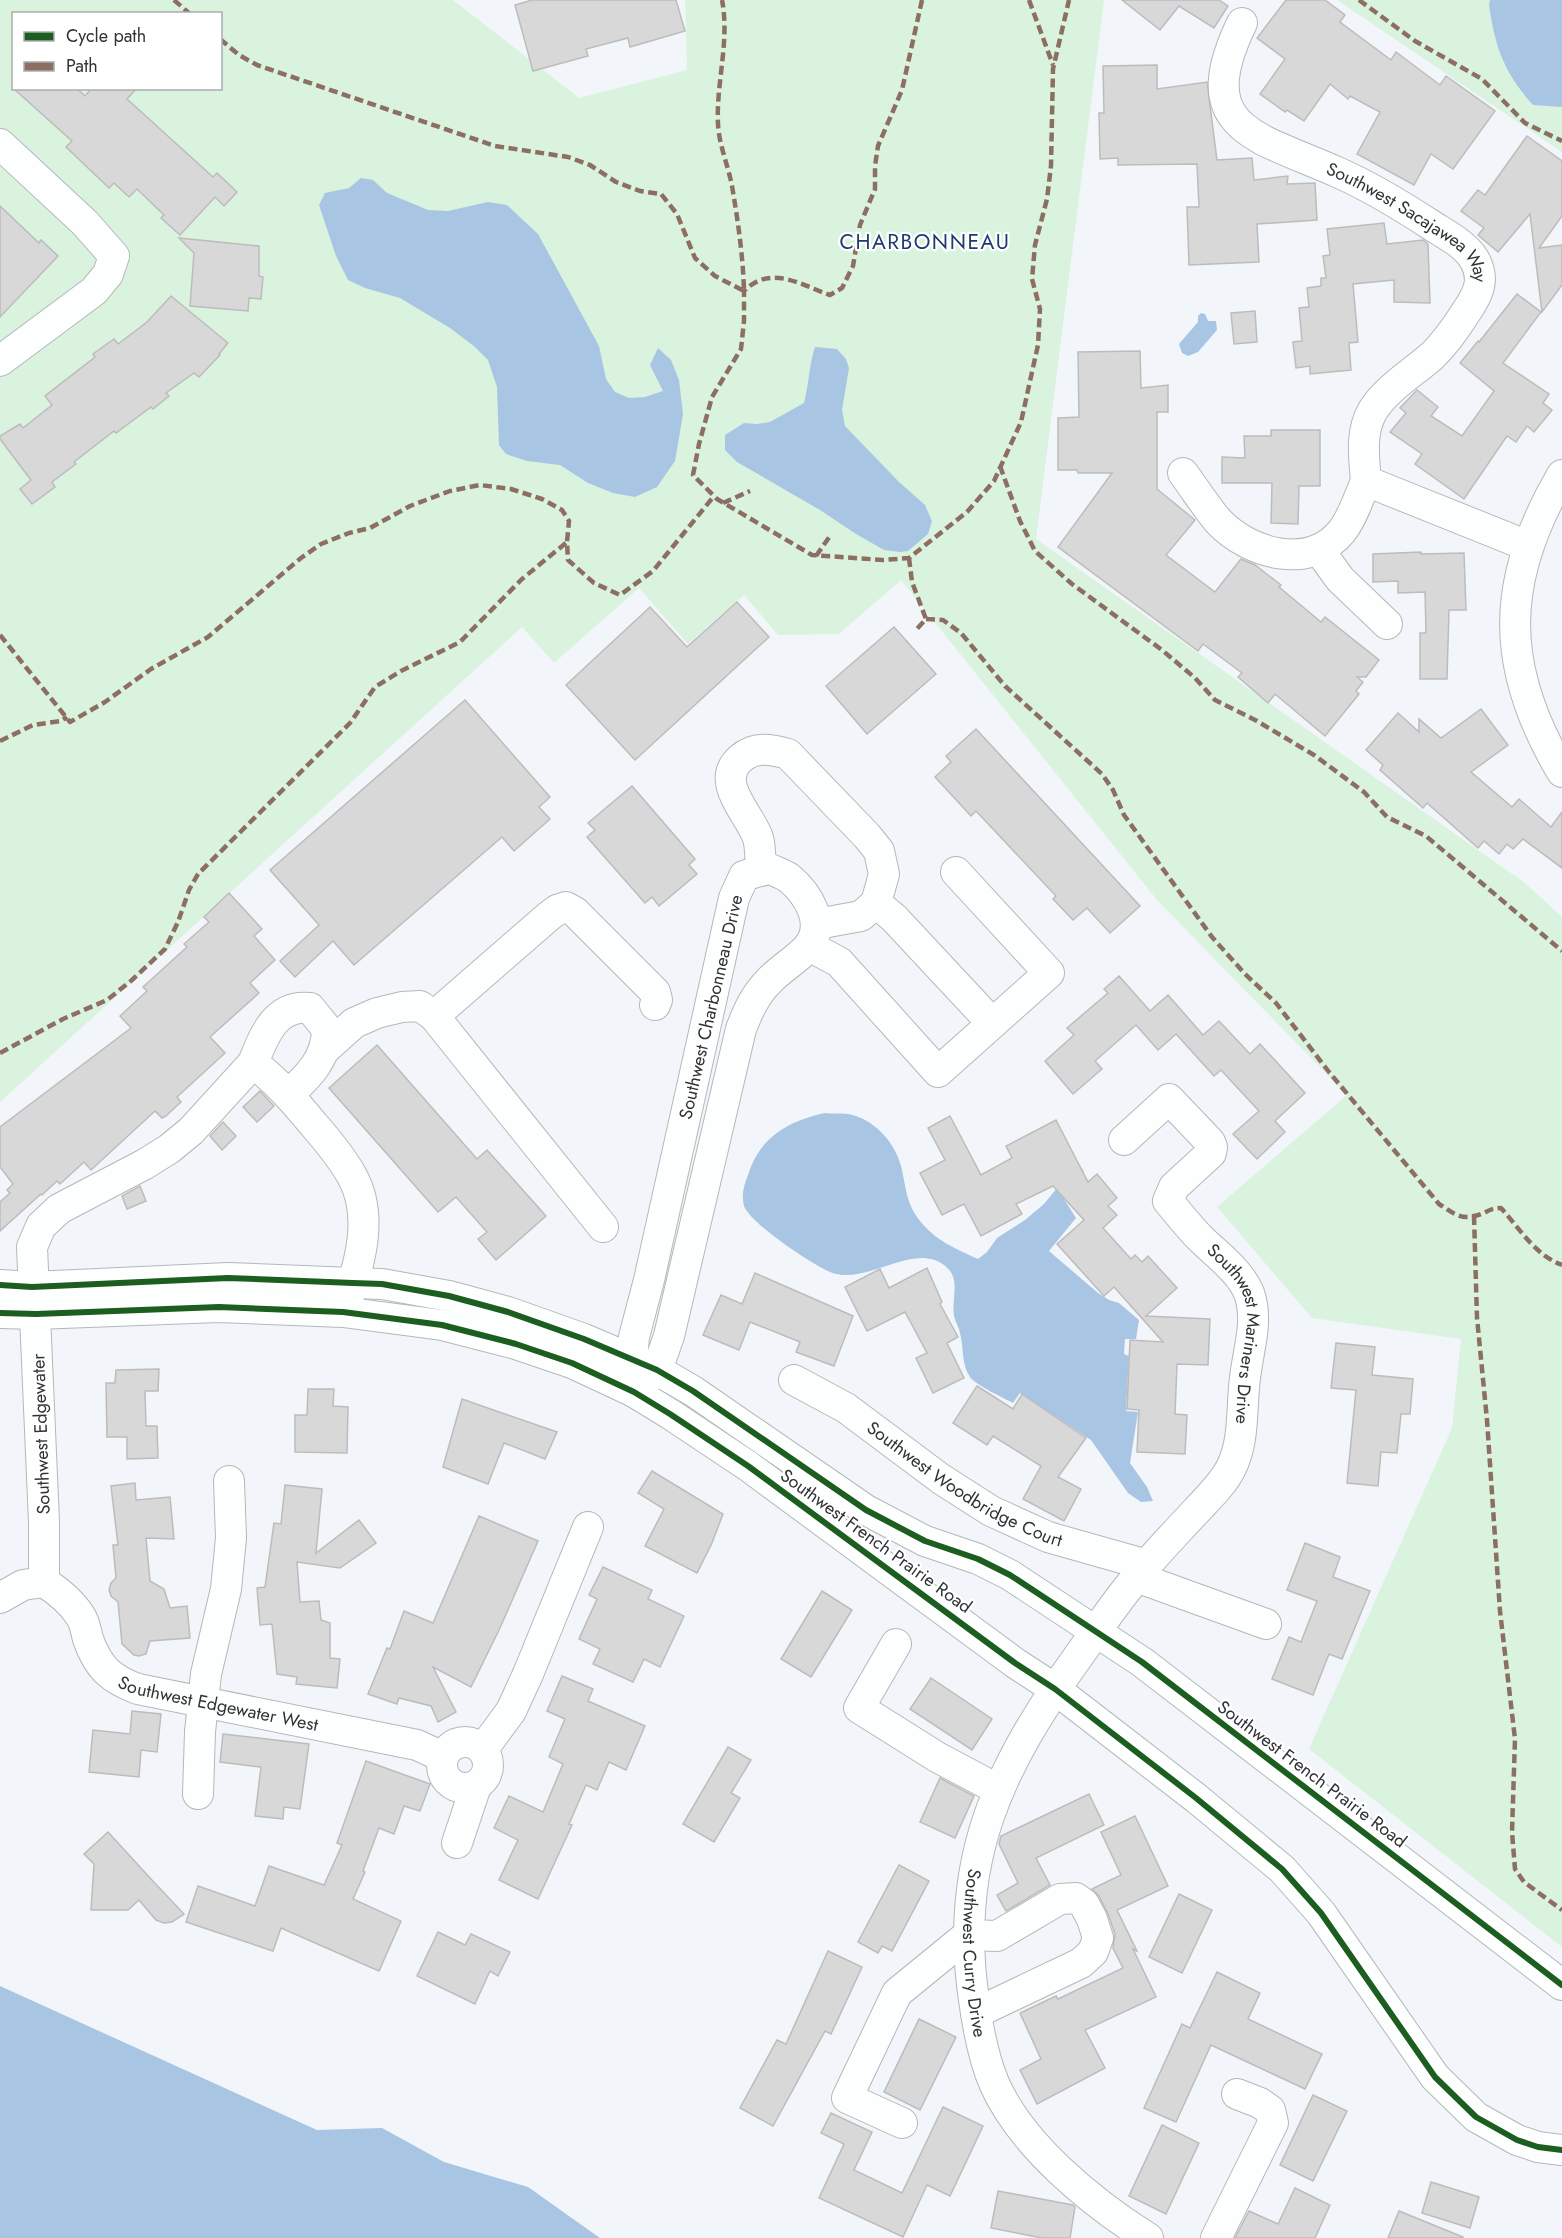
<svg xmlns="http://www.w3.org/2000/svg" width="1562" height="2238" font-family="Jost,sans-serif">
	<rect width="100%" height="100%" fill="#f2f6fa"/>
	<g fill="#daf3de" fill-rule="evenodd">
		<path d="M0,0H453L579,98L687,70L685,0H1104L1036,539L1525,883L1562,917V1947L1309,1749L1452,1428L1461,1339L1312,1318L1217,1207L1347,1095L1157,900L901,580L839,634L778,635L744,595L688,644L639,588L554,663L522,627L0,1102ZM14,14H220V88H14Z"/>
		<polygon points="1337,0 1562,0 1562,152"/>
	</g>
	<g fill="#a8c5e3">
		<path d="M1490,0H1562V107L1533,105C1504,73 1495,47 1489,5Z"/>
		<polygon points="361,178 373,180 387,193 428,210 448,211 488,202 507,205 538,234 599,346 606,379 615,392 629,398 645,397 663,391 650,365 658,348 671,360 679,380 683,414 675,461 657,487 635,497 613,493 588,483 560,465 527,461 506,454 499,445 497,387 488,360 475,347 450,328 400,298 365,288 348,280 336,256 319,205 325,193 349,188"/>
		<polygon points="1201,313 1205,314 1208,321 1216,321 1217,330 1198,352 1188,356 1182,353 1179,344 1198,322 1198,316"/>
		<path d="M815,347L837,349L846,359L849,368L842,410L845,426L899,482L925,505L932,521L928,534L908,551L900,552L884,550L856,534L820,510L737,462L725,450V435L744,423L757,424L770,422L804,403C809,384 809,365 815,347Z"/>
		<path d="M825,1113C833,1114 841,1113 848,1114C873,1118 895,1142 901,1166C905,1182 906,1200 915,1214C930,1238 954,1248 978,1259L987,1252L997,1238L1025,1220L1044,1204L1074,1167L1083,1169L1084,1181L1064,1199L1076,1218L1049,1251L1098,1293L1109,1300L1119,1303L1139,1320L1136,1339H1125L1124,1354L1129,1356L1126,1411L1138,1412L1130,1463L1147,1487L1153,1501L1141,1502L1128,1493L1091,1440L1020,1393L1013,1403C1002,1397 977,1386 970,1377C961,1364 964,1347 960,1333C959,1327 955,1322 954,1316C951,1297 962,1278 944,1265C912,1241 866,1287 830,1272C811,1264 751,1224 744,1206C741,1195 744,1185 748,1175C760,1137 788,1121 825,1113Z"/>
		<polygon points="0,1986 317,2130 382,2128 444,2162 528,2187 600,2238 0,2238"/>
	</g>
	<g fill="#d8d8d8" stroke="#bcbcbc" stroke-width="1.5">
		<polygon points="532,0 676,0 685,31 630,47 628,38 586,49 588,56 533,71 515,5"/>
		<polygon points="1122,0 1219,0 1228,6 1214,28 1179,6 1160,30"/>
		<polygon points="1286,0 1325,0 1345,15 1340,22 1391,60 1396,52 1440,85 1446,76 1495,111 1453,169 1431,154 1414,185 1357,154 1380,112 1350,96 1348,99 1330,84 1304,121 1287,110 1285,112 1260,94 1285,59 1257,38"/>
		<polygon points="1157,65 1157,89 1207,82 1217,160 1252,158 1254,180 1288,176 1287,184 1315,183 1317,220 1257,224 1259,262 1189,265 1187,207 1199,207 1197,164 1118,165 1118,158 1100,159 1099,113 1104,113 1103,66"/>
		<polygon points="13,88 76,88 85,96 92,88 137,88 127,99 213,177 217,173 237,192 224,206 215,197 180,235 161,218 164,215 137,189 129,197 114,183 109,188 66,147 72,141"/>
		<polygon points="1527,136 1562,161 1562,216 1539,248 1562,245 1562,285 1542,312 1530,214 1498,252 1478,235 1484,228 1461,211 1478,190 1485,195"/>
		<polygon points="0,206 39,243 41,240 58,256 0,317"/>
		<polygon points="1384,223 1387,244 1423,240 1428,244 1430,303 1394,302 1394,280 1353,284 1358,342 1349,343 1351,370 1310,374 1310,366 1296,368 1293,342 1302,341 1299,308 1309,307 1307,288 1321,286 1321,278 1326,278 1323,256 1330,255 1327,229"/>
		<polygon points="179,238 259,246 259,276 263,277 261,299 249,298 248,311 190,306 194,253"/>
		<polygon points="1517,294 1541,312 1503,363 1549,394 1543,403 1552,410 1534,432 1527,426 1516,442 1507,436 1464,499 1415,464 1422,454 1390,432 1406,413 1400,408 1417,390 1438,407 1431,416 1462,436 1494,391 1460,363 1478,341 1479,342"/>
		<polygon points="171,296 228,343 219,354 220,355 199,377 194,373 166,393 169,396 153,409 151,407 116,433 114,431 74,462 76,464 52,482 55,487 32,504 20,489 31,480 0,439 0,436 20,424 23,428 52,405 45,396 95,357 93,354 114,339 118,344 147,322"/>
		<polygon points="1255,311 1257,342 1234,344 1231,313"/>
		<polygon points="1140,351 1141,388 1168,385 1168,412 1157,412 1157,489 1195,520 1166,555 1215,592 1241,559 1255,565 1281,585 1279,587 1321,622 1325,617 1379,660 1366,677 1357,677 1363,682 1356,691 1359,694 1325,736 1275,694 1268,703 1238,677 1242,673 1203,644 1198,651 1058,547 1112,473 1078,473 1077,470 1058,470 1058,418 1079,417 1078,352"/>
		<polygon points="1271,430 1320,430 1320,486 1299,486 1298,524 1271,523 1272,483 1222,483 1222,457 1245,458 1244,436 1271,436"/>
		<polygon points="1421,552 1421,554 1464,553 1466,610 1449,610 1447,679 1420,679 1420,633 1426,633 1425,592 1398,593 1398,581 1373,582 1373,554"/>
		<polygon points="737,602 769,637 635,760 566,685 650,607 687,647"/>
		<polygon points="894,627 936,674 867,734 826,686"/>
		<polygon points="465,700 550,797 539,807 550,819 514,851 502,837 354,965 333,941 295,977 280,961 319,925 270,870"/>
		<polygon points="1481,709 1508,745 1471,772 1512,807 1519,799 1551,827 1562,812 1562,868 1523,839 1513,849 1507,844 1499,854 1484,841 1478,848 1427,803 1423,808 1380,770 1383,765 1366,750 1398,713 1419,732 1419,719 1441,738"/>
		<polygon points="976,729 1140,906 1110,933 1087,908 1073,920 1053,899 1056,896 976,811 971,816 935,777 951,762 946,756"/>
		<polygon points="632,786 695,859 689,865 697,874 659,906 652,897 645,903 587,837 595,830 588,823"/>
		<polygon points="229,893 262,929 254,936 275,960 250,983 259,993 210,1037 225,1053 177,1097 181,1102 166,1116 162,1118 155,1111 91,1170 84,1162 60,1184 57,1181 42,1195 41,1194 0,1231 0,1202 10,1193 7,1190 13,1184 0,1167 0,1127 131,1028 120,1016 147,991 143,987 187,947 184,944 209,922 204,917"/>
		<polygon points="1119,976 1150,1011 1168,995 1203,1035 1219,1021 1250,1054 1260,1044 1305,1093 1275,1121 1285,1132 1257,1159 1233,1134 1259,1111 1221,1070 1214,1076 1176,1034 1158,1050 1136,1025 1095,1061 1102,1069 1073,1094 1045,1061 1074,1035 1067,1028 1108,993 1104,989"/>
		<polygon points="377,1045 477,1159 487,1150 546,1216 496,1260 478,1239 487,1232 456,1197 438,1212 329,1088"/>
		<polygon points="260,1091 274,1106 257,1122 243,1107"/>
		<polygon points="950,1116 981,1175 1012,1158 1006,1146 1056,1120 1088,1182 1097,1174 1117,1198 1108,1206 1117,1215 1103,1228 1131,1259 1135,1255 1142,1262 1148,1256 1177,1288 1146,1316 1210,1319 1208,1365 1177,1364 1175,1414 1187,1415 1185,1454 1137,1452 1139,1410 1127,1409 1130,1340 1163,1342 1114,1287 1104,1296 1057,1244 1084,1220 1053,1186 1016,1204 1022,1214 981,1236 964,1204 942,1215 920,1173 945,1160 928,1128"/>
		<polygon points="223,1122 236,1136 222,1150 210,1136"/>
		<polygon points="140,1186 146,1201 127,1209 122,1196"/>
		<polygon points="927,1268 942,1302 940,1304 958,1337 947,1343 964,1378 933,1393 916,1358 927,1353 905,1312 867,1331 845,1287 880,1269 889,1288"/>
		<polygon points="755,1273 853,1316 834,1366 796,1352 800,1342 750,1322 739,1350 703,1335 721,1295 742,1304"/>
		<polygon points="1336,1343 1375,1347 1372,1375 1413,1379 1410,1414 1401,1414 1397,1453 1381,1452 1378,1486 1347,1483 1356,1390 1331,1388"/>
		<polygon points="159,1369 158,1391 145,1391 146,1426 157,1426 158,1458 127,1459 127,1437 107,1437 106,1383 115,1383 116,1370"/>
		<polygon points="977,1386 1013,1409 1022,1394 1086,1438 1058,1477 1081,1489 1064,1521 1023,1499 1041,1466 993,1436 987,1445 953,1423"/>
		<polygon points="308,1389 334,1389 333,1406 348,1407 347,1453 295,1452 295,1415 307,1415"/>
		<polygon points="462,1399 557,1432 545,1459 504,1443 488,1484 443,1467"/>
		<polygon points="652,1471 723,1514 712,1543 697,1573 645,1546 664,1509 638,1493"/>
		<polygon points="135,1483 136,1500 170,1497 174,1539 146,1538 150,1581 164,1589 170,1608 187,1606 190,1638 150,1641 146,1654 139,1656 134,1655 122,1644 118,1602 111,1596 109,1590 111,1583 116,1578 113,1545 118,1545 111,1486"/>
		<polygon points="285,1485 322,1489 316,1553 359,1520 376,1543 340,1568 297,1562 300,1602 319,1601 321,1620 330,1623 330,1658 340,1659 337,1688 296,1684 297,1677 277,1674 272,1624 260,1625 257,1588 265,1587 274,1523 281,1524"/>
		<polygon points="479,1516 538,1541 500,1628 471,1687 433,1667 456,1712 438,1722 431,1706 399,1698 397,1704 368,1694 387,1648 390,1649 404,1611 433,1623"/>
		<polygon points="1305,1543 1340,1557 1333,1577 1370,1591 1342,1659 1329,1654 1313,1695 1272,1679 1289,1637 1301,1642 1317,1601 1287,1590"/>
		<polygon points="603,1567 652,1590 648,1599 684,1616 660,1667 644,1659 633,1682 593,1664 600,1649 579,1639 597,1599 589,1595"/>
		<polygon points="822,1591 852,1610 811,1677 781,1659"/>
		<polygon points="562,1676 593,1689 588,1701 645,1726 626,1770 609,1762 597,1790 586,1785 569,1824 572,1825 538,1899 499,1880 518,1840 494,1828 509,1796 543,1812 563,1764 549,1757 565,1719 547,1711"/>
		<polygon points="931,1678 992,1719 972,1750 910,1709"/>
		<polygon points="132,1711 161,1714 157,1752 141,1750 139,1777 89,1772 93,1730 130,1734"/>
		<polygon points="223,1734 309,1744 300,1809 284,1807 283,1819 255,1816 261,1767 220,1762"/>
		<polygon points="728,1747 751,1760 731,1793 740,1798 714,1842 683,1824"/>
		<polygon points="366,1761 430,1784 420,1811 404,1806 394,1834 379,1828 363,1871 365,1872 353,1899 401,1921 379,1971 281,1928 273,1951 186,1922 198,1886 255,1906 269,1866 324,1885 342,1845 337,1843"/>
		<polygon points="940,1778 974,1796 955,1838 920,1822"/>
		<polygon points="1089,1794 1104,1825 1036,1858 1050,1885 1006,1911 997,1895 1018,1883 999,1844 1001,1836"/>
		<polygon points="1135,1816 1168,1886 1117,1910 1137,1951 1133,1949 1156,1997 1085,2030 1105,2068 1037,2104 1020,2070 1041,2059 1020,2013 1056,1996 1058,1999 1123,1968 1113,1948 1115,1934 1108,1914 1099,1896 1092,1889 1121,1875 1101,1832"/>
		<polygon points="108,1832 151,1879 184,1914 172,1922 164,1923 156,1920 139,1900 128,1910 91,1910 94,1864 84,1854"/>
		<polygon points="899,1865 929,1881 892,1951 882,1946 878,1953 858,1942"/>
		<polygon points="1179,1894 1212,1910 1182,1973 1149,1957"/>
		<polygon points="438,1932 465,1945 471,1934 510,1952 498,1976 490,1971 475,2004 417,1976"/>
		<polygon points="828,1951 862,1967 831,2034 825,2031 773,2126 740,2108 777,2040 786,2044"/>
		<polygon points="1217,1972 1260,1993 1248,2019 1322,2054 1305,2089 1211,2045 1176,2122 1144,2108 1182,2024 1190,2028"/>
		<polygon points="919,2019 956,2037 920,2110 884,2092"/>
		<polygon points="1313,2095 1347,2111 1313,2181 1280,2165"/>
		<polygon points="943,2107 983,2126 950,2196 927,2185 903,2237 819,2198 844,2144 821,2133 831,2113 872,2132 854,2170 902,2193"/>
		<polygon points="1162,2125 1199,2143 1166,2214 1129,2196"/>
		<polygon points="1431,2182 1479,2197 1470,2228 1422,2213"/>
		<polygon points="1295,2188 1330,2205 1315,2238 1235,2238 1249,2211 1278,2224"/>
		<polygon points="998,2191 1073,2205 1075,2207 1070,2238 1042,2238 991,2228"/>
		<polygon points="1399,2211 1463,2237 1463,2238 1388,2238"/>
	</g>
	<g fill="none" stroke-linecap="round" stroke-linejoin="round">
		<defs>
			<g id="minor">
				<path id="s1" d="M1242,23C1190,130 1257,136 1337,172C1369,186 1402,206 1431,225C1445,234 1465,244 1474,259C1486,279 1478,295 1466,312C1456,328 1446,342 1433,355C1413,373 1388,387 1373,410C1360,432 1364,457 1366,481L1528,546"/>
				<polyline points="0,144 85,223 114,256 108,274 94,291 0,361"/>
				<path d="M1183,473C1195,489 1206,507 1219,522C1250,554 1310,571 1342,531C1353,517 1359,497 1366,481"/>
				<path d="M1562,475C1500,580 1499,667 1562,772"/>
				<polyline points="1319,550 1340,579 1387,624"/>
				<path d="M768,868C774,871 783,874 789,878C808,894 827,924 808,947C799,958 780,969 769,981C755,995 748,1011 741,1029L669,1336L657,1370L634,1392L632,1359L634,1337L649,1280L734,898L744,876Z"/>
				<path d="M761,871C760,861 761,848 758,838C750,814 714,783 740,759C754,746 771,749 788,754L867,836L879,851L884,874L876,903L894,918L992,1023"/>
				<polyline points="817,924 861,916 876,903"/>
				<polyline points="809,946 839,962 938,1072 1049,973 956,872"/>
				<polyline points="434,1016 549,916 557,910 566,907 575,912 655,992 657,1000 655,1005"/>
				<polyline points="324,1050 354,1023 377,1013 402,1007 420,1006 434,1016 603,1227"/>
				<path d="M253,1063C264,1036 275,1004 310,1008L327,1029C327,1058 309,1076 289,1094"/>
				<path id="s2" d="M1124,1140L1169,1099L1210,1142L1212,1147L1211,1153L1174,1187L1168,1201C1179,1214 1189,1227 1200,1238C1217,1255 1240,1271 1249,1293C1259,1321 1248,1350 1245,1378C1241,1408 1245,1440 1231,1468C1223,1484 1208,1498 1196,1511C1174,1535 1151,1558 1131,1584C1113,1606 1097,1630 1080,1654C1000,1765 953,1859 974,2000C978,2029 983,2057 994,2083C1021,2145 1092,2203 1148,2238"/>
				<polyline points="0,1285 32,1287 228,1278 353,1283 382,1284 449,1296 508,1312 584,1339 657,1370 693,1391 866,1510 925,1541 978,1559 1010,1575 1142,1662 1562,1985"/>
				<polyline points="0,1313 36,1314 219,1307 343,1312 442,1325 516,1344 572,1363 634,1392 670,1414 748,1466 1015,1663 1055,1689 1196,1798 1282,1869 1321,1913 1435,2077 1476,2117 1517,2140 1538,2147 1562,2150"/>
				<path id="s3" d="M794,1380L846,1408L941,1479L991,1511L1048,1537L1147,1565"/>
				<polyline points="1136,1577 1266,1624"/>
				<path d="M44,1582V1522L32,1247L41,1226L59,1209L145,1164L169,1149L191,1131L253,1063C277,1081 295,1102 314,1125C328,1141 342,1158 352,1176C374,1215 360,1263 347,1301"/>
				<path id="s4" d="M44,1582C58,1591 72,1602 81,1617C85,1623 86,1632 88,1639C98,1667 110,1679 138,1689L417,1745L443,1757"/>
				<polyline points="0,1598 23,1585 44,1582"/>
				<polyline points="896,1644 859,1708 937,1757 999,1790"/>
				<circle cx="465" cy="1765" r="23"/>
				<polyline points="483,1749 511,1711 528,1674 588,1527"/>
				<polyline points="198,1794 200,1732 206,1674 226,1589 231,1538 229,1481"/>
				<polyline points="457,1843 476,1786"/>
				<polyline points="902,2123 847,2098 897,1993 968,1935 997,1936 1060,1899 1076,1898 1084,1904 1092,1919 1098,1938 1093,1952 1081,1963 976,2013"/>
				<polyline points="1216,2238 1273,2123 1270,2110 1260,2103 1237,2094"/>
			</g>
		</defs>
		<use href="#minor" stroke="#b4b7bb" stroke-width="32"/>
		<use href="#minor" stroke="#fdfefe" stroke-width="30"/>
		<g stroke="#8d6e63" stroke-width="4.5" stroke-dasharray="9 4.5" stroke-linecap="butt">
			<polyline points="174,0 190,14"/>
			<path d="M922,0L902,90L878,146L875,166V189L860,225L853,266L842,288L830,295C801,285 771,264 744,291V321L741,349L712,397L699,444L693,475L717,499L812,555L883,560L909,558L967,512L994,481L1021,422L1038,345L1040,309L1032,279L1035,245L1047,199L1051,166L1053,69L1069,0"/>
			<polyline points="1029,0 1053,65"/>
			<polyline points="1359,0 1415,41 1482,79 1525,123 1562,141"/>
			<path d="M220,39L239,55L257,65L495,146L568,157L590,165L616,182L640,191L661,194L677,214L695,258L715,276L744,291C743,256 738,221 732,186C728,165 719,145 718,124C716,82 730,41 722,0"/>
			<polyline points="1000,466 1020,521 1035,551 1072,584 1162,650 1195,678 1215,700 1257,721 1314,755 1364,792 1387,817 1426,836 1562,951"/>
			<polyline points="723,503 750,491"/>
			<polyline points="816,556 830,536"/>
			<polyline points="909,558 912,582 926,619 915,631"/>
			<path d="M926,619L943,620L961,633L1005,686L1102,774L1113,790L1124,815L1212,937L1245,974L1276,1003L1329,1072L1439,1204C1450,1211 1460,1220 1474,1216C1486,1214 1488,1208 1501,1208C1520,1229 1535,1255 1562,1265"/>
			<polyline points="0,635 70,722 105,702 151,669 208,637 301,558 321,544 349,533 370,528 410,506 450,491 480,485 511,489 542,499 562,510 569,521 567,542 568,560 594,583 620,595 653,571 714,496"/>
			<polyline points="0,741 33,725 61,721 67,717"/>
			<polyline points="0,1053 63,1019 107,1000 132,980 165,949 178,922 189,890 198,874 350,723 375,687 401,671 460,642 522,579 567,542"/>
			<polyline points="1474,1216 1477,1318 1487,1420 1500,1611 1515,1739 1512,1832 1515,1869 1524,1882 1562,1910"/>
		</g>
		<defs>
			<g id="cycleway">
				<polyline points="0,1285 32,1287 228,1278 353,1283 382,1284 449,1296 508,1312 584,1339 657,1370 693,1391 866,1510 925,1541 978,1559 1010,1575 1142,1662 1562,1985"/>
				<polyline points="0,1313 36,1314 219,1307 343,1312 442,1325 516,1344 572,1363 634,1392 670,1414 748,1466 1015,1663 1055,1689 1196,1798 1282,1869 1321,1913 1435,2077 1476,2117 1517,2140 1538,2147 1562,2150"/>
			</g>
		</defs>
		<use href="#cycleway" stroke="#fff" stroke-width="10"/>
		<use href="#cycleway" stroke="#1b5e20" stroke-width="6"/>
	</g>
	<g text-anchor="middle" stroke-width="4.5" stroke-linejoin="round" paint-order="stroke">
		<g font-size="18" fill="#303236" stroke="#fff">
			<text dy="6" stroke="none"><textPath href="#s1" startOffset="306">Southwest Sacajawea Way</textPath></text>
			<text transform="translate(711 1007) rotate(-77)" y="6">Southwest Charbonneau Drive</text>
			<text dy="6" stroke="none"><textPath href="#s2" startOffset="356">Southwest Mariners Drive</textPath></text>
			<text transform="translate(41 1434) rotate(-92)" y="6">Southwest Edgewater</text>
			<text dy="6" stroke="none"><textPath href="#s3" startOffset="201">Southwest Woodbridge Court</textPath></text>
			<text transform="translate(876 1541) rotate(36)" y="6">Southwest French Prairie Road</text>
			<text dy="6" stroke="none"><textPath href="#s4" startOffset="230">Southwest Edgewater West</textPath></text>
			<text transform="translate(1312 1774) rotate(37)" y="6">Southwest French Prairie Road</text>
			<text dy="6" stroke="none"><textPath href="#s2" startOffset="1064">Southwest Curry Drive</textPath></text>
		</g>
		<g font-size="21" letter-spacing="1.5" fill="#1f386f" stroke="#fff">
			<text x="925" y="249">CHARBONNEAU</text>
		</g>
	</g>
	<rect x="12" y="12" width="210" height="78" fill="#ffffff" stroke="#acadaf" stroke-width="1.5"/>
	<rect x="24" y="32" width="30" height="9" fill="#1b5e20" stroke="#acadaf" stroke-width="1.5"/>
	<text x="66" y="42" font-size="18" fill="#303236">Cycle path</text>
	<rect x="24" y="62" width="30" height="9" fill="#8d6e63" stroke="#acadaf" stroke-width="1.5"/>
	<text x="66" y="72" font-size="18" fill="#303236">Path</text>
</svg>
